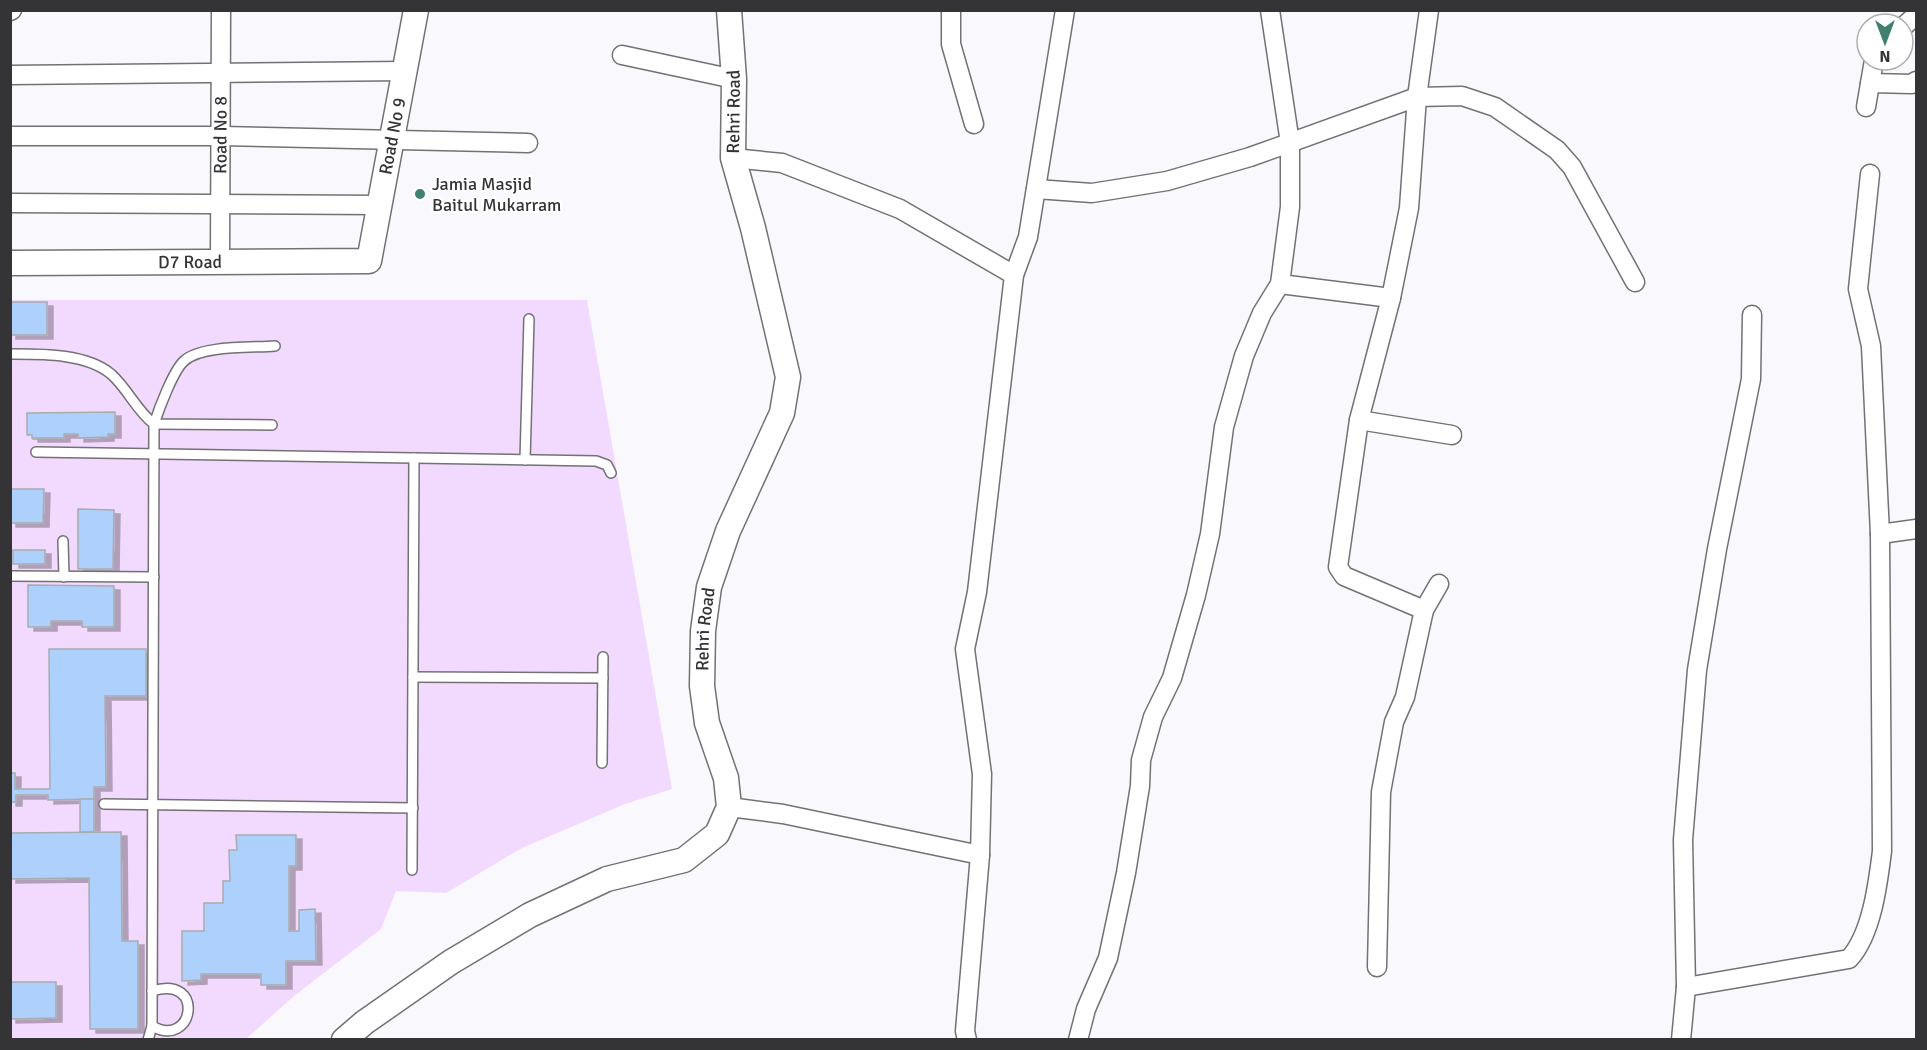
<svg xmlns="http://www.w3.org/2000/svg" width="1927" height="1050" font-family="Signika,sans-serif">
	<defs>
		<filter id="shadow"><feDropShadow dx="6" dy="4" stdDeviation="0" flood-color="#0004"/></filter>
	</defs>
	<rect width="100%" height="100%" fill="#f9f9fd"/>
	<polygon fill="#f2d9fe" points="10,300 587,300 672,789 625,804 522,848 446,893 396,891 381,929 294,996 246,1039 11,1039"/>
	<g fill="#aed0fc" stroke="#a9acae" stroke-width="1.5" filter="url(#shadow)">
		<rect x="10" y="302" width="37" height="33"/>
		<polygon points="115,412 115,434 108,434 108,437 78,438 78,434 64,434 64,438 32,438 32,435 27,435 27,413"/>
		<polygon points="10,489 44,489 43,523 10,523"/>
		<polygon points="78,509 114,510 113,569 78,569"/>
		<rect x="13" y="550" width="32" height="14"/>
		<polygon points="28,585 114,586 114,627 82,627 82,621 51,621 51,627 28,627"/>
		<polygon points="49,649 146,649 146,696 105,696 106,787 94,787 94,799 48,800 48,795 16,795 16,802 10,802 10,773 15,773 15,789 50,789"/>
		<rect x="80" y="799" width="14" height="33"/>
		<polygon points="121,832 122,941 138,941 138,1029 90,1029 89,878 10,879 10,833"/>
		<polygon points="236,835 296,835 296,866 289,866 289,931 299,931 299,910 315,909 316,961 286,961 286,985 261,985 261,974 201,974 201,980 182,981 182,931 204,931 204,903 223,903 223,881 230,881 229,850 237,850"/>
		<polygon points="10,982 56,982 56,1018 10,1019"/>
	</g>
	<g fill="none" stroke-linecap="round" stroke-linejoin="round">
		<defs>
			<g id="lane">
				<path d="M10,354C41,354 86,353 111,374C128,389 136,410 154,424L272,425"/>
				<polyline points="36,452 596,461 607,465 611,473"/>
				<polyline points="525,460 529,319"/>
				<polyline points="63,541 64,577"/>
				<polyline points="10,576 154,577"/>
				<polyline points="413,677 603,678"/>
				<polyline points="602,763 603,657"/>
				<polyline points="104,804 413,808"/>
				<polyline points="412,870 414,458"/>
				<path d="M152,1026C194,1050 206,974 152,991"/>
				<path d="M148,1040L152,1026L154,424C159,409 173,371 184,361C201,345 252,348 275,346"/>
			</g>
			<g id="street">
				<polyline points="951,10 951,44 974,124"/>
				<polyline points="10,11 12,10"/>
				<polyline points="1903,27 1916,15"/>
				<polyline points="622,55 734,79"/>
				<polyline points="10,75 405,71"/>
				<polyline points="1870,83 1912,84 1916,81"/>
				<polyline points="1866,107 1874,60"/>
				<polyline points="10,136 221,136 528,143"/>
				<polyline points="733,158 782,163 900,209 1014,275"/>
				<polyline points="1036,189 1092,193 1167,181 1250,157 1417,97 1462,96 1495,107 1557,150 1572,167 1635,282"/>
				<polyline points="10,203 379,205"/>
				<path id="s1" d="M220,261L221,10"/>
				<polyline points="1280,284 1391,298"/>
				<polyline points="1359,420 1452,435"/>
				<polyline points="1880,534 1916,529"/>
				<polyline points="1424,610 1344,576 1338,567 1359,420 1391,298 1409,208 1417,97 1429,10"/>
				<polyline points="729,807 783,814 980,855"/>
				<polyline points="1377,967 1381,792 1394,722 1405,697 1424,610 1439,584"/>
				<path d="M1686,987L1849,959C1872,934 1878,883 1882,851L1880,534L1871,346L1858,289L1870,174"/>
				<polyline points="967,1040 965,1031 980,855 982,774 965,649 977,592 1014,275 1028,237 1065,10"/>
				<polyline points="1078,1040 1086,1009 1108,958 1126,873 1140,786 1141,760 1153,717 1172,678 1196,595 1210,534 1224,427 1244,356 1262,313 1280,284 1290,207 1290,143 1270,10"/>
				<polyline points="1681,1040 1686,987 1683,840 1697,670 1717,549 1751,379 1752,315"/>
			</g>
			<g id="secondary">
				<path id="s2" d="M10,263L369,261L416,10"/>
				<path id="s3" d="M344,1040L365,1022L451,962L530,915L607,879L684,860L717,834L729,807L726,778L707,723L702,686L703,631L709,587L728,531L782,413L788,377L753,228L733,158L734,79L729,10"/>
			</g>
		</defs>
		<use href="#lane" stroke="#727275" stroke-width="12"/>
		<use href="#street" stroke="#727275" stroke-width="21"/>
		<use href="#secondary" stroke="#727275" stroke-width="27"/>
		<use href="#lane" stroke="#fff" stroke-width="9"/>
		<use href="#street" stroke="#fff" stroke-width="18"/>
		<use href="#secondary" stroke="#fff" stroke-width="24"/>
	</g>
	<circle fill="#40806e" stroke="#fff" stroke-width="2" cx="420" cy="194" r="6"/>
	<g text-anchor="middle" stroke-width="4.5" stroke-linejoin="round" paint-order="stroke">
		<g font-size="18" fill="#343436" stroke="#fff">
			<text dy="6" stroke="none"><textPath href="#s3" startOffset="1182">Rehri Road</textPath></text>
			<text dy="6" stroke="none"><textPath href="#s1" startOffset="126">Road No 8</textPath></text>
			<text dy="6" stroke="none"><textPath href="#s2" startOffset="486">Road No 9</textPath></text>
			<text dy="6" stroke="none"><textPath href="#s2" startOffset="180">D7 Road</textPath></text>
			<text dy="6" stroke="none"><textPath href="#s3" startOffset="642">Rehri Road</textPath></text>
		</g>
		<g font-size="18" fill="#343436" stroke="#fff" text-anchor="start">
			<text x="432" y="190">Jamia Masjid<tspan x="432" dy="21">Baitul Mukarram</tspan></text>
		</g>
	</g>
	<rect width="1927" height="1050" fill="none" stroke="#343436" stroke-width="24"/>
	<g transform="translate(1885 42) rotate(180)"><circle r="28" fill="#ffffff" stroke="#aeaeaf" stroke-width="1.5"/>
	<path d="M0-4.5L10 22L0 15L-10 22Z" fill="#40806e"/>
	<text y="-9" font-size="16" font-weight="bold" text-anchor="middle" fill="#343436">N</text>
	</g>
</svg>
